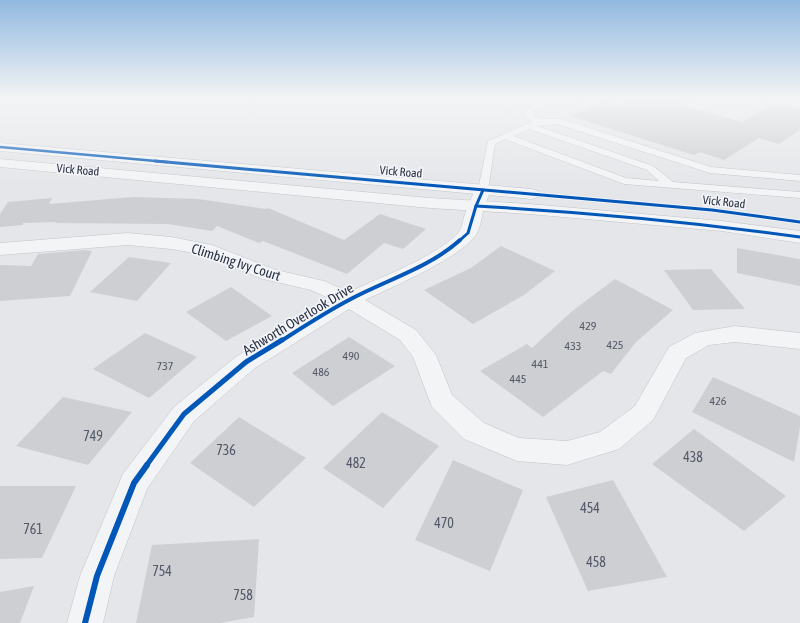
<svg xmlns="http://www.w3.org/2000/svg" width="800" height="623" font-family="'Asap Condensed',sans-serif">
	<rect width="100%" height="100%" fill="#e4e6e9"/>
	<g fill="#cecfd2">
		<polygon points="637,98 694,98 679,104 742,122 773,104 781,106 783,105 800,109 800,130 779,144 759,138 724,160 700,152 694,155 570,116 604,102 618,106"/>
		<polygon points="133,197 198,199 266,209 268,208 344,240 380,214 426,229 403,249 384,243 347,274 263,241 259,243 217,226 212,231 168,224 55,223 56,222 23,223 23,225 0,227 0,214 8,202 52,198 49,204"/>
		<polygon points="501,246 555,271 524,295 473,324 424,290 471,268"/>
		<polygon points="737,248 800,259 800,286 737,273"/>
		<polygon points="85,250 92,251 70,296 0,301 0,265 31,266 38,254"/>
		<polygon points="129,257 171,263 137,301 90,292"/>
		<polygon points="711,269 745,309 693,310 664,270"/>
		<polygon points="615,279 673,310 636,342 611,374 603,371 543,417 480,371 527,344 532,348 571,312"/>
		<polygon points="231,287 272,316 226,341 186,312"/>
		<polygon points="145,333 197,357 149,398 93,369"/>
		<polygon points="349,337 395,366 333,406 292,373"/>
		<polygon points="713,377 800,416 800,427 794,462 692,412"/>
		<polygon points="63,397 132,412 88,465 16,446"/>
		<polygon points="382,412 439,446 383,508 323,468"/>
		<polygon points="239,417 306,458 254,507 190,463"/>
		<polygon points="694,429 786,496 744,531 652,464"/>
		<polygon points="453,460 523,490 490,571 415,540"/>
		<polygon points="613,480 667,577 588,591 546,497"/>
		<polygon points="0,486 76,486 42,558 0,559"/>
		<polygon points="259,539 254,617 220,623 136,623 152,545"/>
		<polygon points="34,586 20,623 0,623 0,592"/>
	</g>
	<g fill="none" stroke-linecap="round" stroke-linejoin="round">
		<defs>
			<path id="service" d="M569,98L584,99L580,101C565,103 542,101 532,114L540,119H561L711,167L800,175V181L710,173L557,124L537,126L653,166L673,182L800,192V198L624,184L505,139L495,144L488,190L483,193L479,192L478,190L488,141L532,122L524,114C534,100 553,99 569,98ZM529,129L647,170L659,181L626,178L513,136Z"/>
			<path id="minor" d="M483,185L489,187L491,190C489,196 486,201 484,207C482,215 481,226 477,233C465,256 390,288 365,300L416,330L436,355L452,395L484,423L519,438L567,441L600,432L635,406L669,347L695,333L735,326L800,333V349L735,342L709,345L686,358L653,420L619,449L567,465L517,461L464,439L432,407L413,357L400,340L349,309L255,368L194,421L147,489L114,576L103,623H67L80,576L123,474L174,407L237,356L333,300L311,290L263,279L200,254L171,249L128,245L0,255V243L128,233L171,237L212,245L276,270L324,281L349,292C377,279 440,255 459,232C462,228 463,220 465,214C468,205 472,195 477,187Z"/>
			<g id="tertiary">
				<polygon points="0,143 532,189 538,191 540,194 538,197 532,199 0,151"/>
				<polygon points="0,159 430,198 529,204 722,221 800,231 800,243 722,231 529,214 430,208 0,167"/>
			</g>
		</defs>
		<use href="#service" stroke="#c2c4c7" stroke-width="1"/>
		<use href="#minor" stroke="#c2c4c7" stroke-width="1"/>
		<use href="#tertiary" stroke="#c2c4c7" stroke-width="1"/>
		<use href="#service" fill="#f3f4f6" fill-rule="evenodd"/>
		<use href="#minor" fill="#f3f4f6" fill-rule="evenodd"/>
		<use href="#tertiary" fill="#f3f4f6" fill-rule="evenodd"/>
		<defs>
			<polyline id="cycleway-far4" points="0,147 167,162"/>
			<g id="cycleway-far3">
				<polyline points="155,161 712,210 800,222"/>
				<path d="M476,206C584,212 693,222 800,237"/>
				<polyline points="459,241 468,233 476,206 483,190"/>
			</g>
			<path id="cycleway-far2" d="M281,341C303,327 326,312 349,300C386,280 429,268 460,240"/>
			<polyline id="cycleway-far1" points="146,466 184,414 246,362 282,340"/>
			<polyline id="cycleway" points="85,623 97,576 134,483 147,465"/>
		</defs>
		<use href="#cycleway-far4" stroke="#f2f4f8" stroke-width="4"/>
		<use href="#cycleway-far3" stroke="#f2f4f8" stroke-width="5"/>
		<use href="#cycleway-far2" stroke="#f2f4f8" stroke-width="6"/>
		<use href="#cycleway-far1" stroke="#f2f4f8" stroke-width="8"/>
		<use href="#cycleway" stroke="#f2f4f8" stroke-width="8"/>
		<use href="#cycleway-far4" stroke="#0057b8" stroke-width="2.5"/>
		<use href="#cycleway-far3" stroke="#0057b8" stroke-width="3"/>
		<use href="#cycleway-far2" stroke="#0057b8" stroke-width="4"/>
		<use href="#cycleway-far1" stroke="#0057b8" stroke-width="5"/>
		<use href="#cycleway" stroke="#0057b8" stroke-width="6"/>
	</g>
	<linearGradient id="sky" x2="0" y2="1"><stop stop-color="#92b9e0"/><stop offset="0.53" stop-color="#f3f4f5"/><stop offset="1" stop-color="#f3f4f5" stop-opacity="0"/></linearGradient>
	<rect width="800" height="185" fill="url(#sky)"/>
	<g text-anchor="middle" stroke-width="3.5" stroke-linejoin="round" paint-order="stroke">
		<g font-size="12" fill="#2a3143" stroke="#f2f4f8">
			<text transform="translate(78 170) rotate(5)" y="4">Vick Road</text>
			<text transform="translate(401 172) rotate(5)" y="4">Vick Road</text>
			<text transform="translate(724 202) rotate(6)" y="4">Vick Road</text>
		</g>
		<g font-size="12" fill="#545968">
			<text x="588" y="330">429</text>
			<text x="615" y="349">425</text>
			<text x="573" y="350">433</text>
			<text x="351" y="360">490</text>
			<text x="540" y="368">441</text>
			<text x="165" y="370">737</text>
			<text x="321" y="376">486</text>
			<text x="518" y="383">445</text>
			<text x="718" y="405">426</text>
		</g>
		<g font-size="14" fill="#2a3143" stroke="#f2f4f8">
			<text transform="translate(236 262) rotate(18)" y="5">Climbing Ivy Court</text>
			<text transform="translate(298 319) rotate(-31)" y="5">Ashworth Overlook Drive</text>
		</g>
		<g font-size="14" fill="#545968">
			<text x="93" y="441">749</text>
			<text x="226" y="455">736</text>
			<text x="693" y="462">438</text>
			<text x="356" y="468">482</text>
			<text x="590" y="513">454</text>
			<text x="444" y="528">470</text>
			<text x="33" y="534">761</text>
			<text x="596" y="567">458</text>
			<text x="162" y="576">754</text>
			<text x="243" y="600">758</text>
		</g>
	</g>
</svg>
